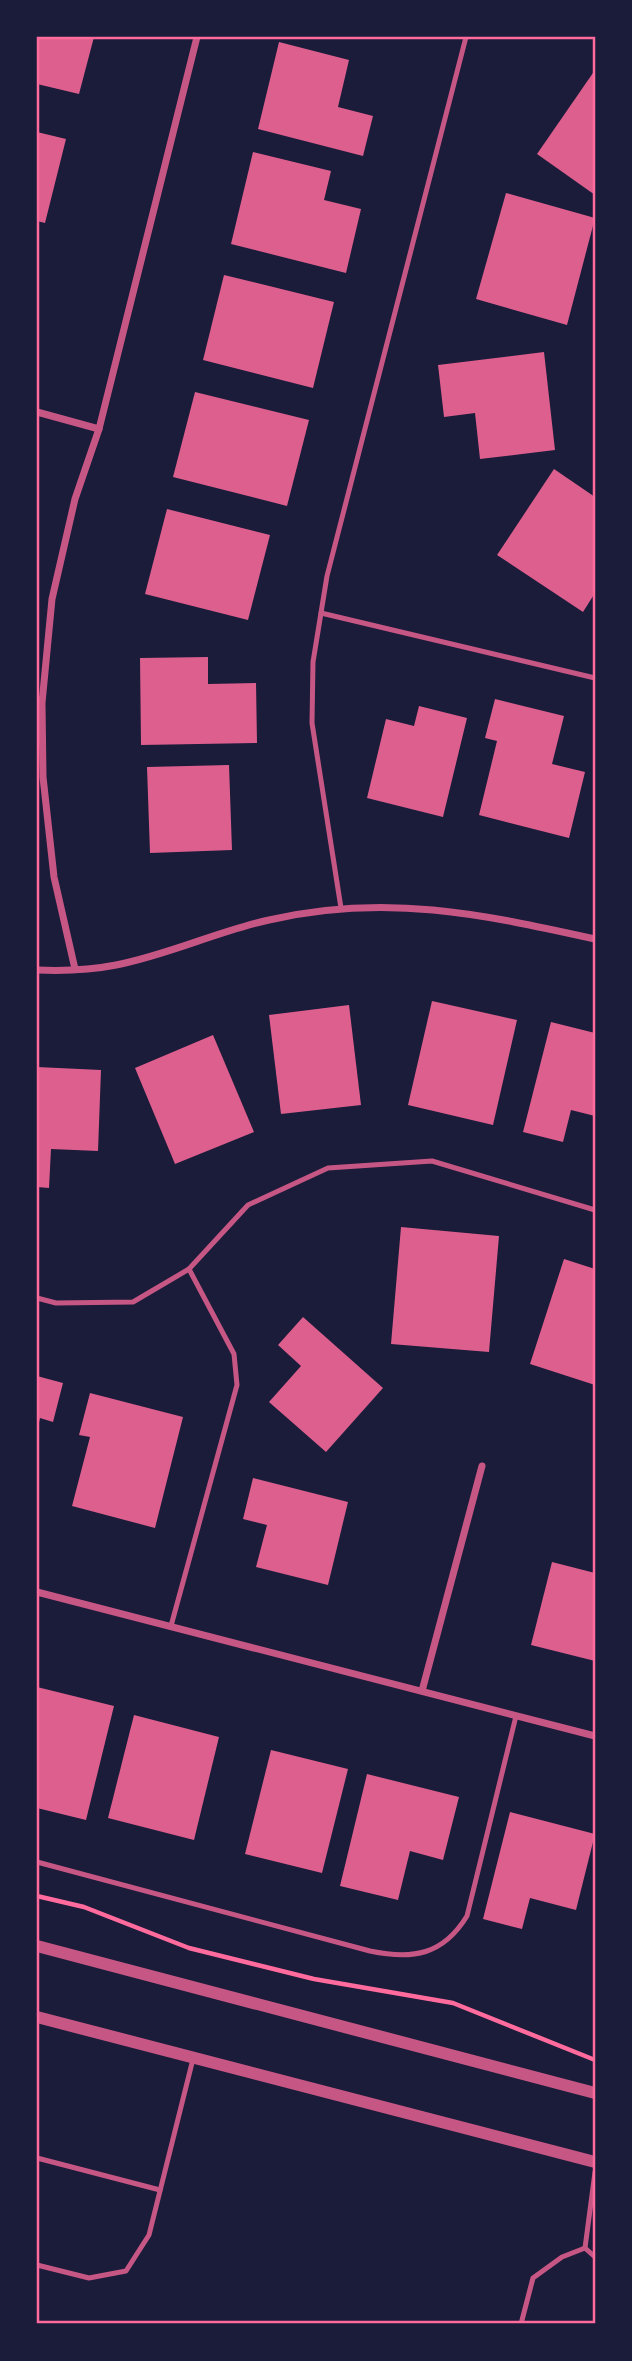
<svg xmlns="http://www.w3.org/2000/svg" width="632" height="2361" font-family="'Libre Baskerville',serif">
	<rect width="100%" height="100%" fill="#1b1b3a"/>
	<g fill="#dd5f8e">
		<polygon points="37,37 94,37 79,94 37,84"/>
		<polygon points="279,42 349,60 338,107 373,116 363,156 258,129"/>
		<polygon points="595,70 595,195 537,154"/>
		<polygon points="37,132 66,139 45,223 37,221"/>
		<polygon points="253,152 331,171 324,200 361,209 346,273 231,244"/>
		<polygon points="506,193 595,218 567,325 476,299"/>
		<polygon points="224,275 334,302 313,388 203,360"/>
		<polygon points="544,352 555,450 480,459 475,413 444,417 438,365"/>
		<polygon points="195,392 309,420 287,506 173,477"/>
		<polygon points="554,469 595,497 595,593 583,612 497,555"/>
		<polygon points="167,509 270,535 248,620 145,594"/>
		<polygon points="208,657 208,684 256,683 257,743 141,745 140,658"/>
		<polygon points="495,699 564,716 552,764 585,772 569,838 479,815 497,741 485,738"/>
		<polygon points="419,706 467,718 443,817 367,798 386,719 414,726"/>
		<polygon points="229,765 232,850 150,853 147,767"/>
		<polygon points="432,1001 517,1020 493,1125 408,1105"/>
		<polygon points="349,1005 361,1105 281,1114 269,1015"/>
		<polygon points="551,1022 595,1033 595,1116 571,1110 563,1142 523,1132"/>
		<polygon points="213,1035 254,1132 175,1164 135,1068"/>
		<polygon points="37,1067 101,1070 98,1151 51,1149 49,1188 37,1187"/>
		<polygon points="401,1227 499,1236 489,1352 391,1344"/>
		<polygon points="564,1259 595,1269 595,1385 530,1364"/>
		<polygon points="303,1317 383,1388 326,1452 269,1402 301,1366 278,1345"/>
		<polygon points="37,1376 63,1383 53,1422 40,1418 38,1427"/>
		<polygon points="90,1393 183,1417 155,1528 72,1506 90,1437 79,1435"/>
		<polygon points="253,1478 348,1502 328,1585 256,1567 267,1525 243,1519"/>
		<polygon points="552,1562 595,1573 595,1661 531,1645"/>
		<polygon points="37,1687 114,1706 86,1820 37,1808"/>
		<polygon points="134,1715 219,1737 194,1840 108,1818"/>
		<polygon points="271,1750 348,1769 322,1873 245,1854"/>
		<polygon points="367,1774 459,1797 443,1860 410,1851 398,1900 340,1886"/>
		<polygon points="510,1812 595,1834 576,1910 530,1898 522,1929 483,1919"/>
	</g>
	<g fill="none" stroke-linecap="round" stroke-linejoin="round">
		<polyline stroke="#ff6b9d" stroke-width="4.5" points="37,1896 84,1907 189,1948 314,1979 453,2003 595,2060"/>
		<g stroke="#c65784" stroke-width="5">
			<polyline points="321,613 595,678"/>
			<polyline points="341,908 312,723 313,662 327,576 466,37"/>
			<polyline points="37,1298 56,1303 133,1302 189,1269 248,1205 328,1168 432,1161 595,1210"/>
			<polyline points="171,1626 237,1385 234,1354 189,1269"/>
			<path d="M37,1862L370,1951C413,1960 443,1955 467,1916L516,1716"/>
			<polyline points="37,2158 160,2190"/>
			<polyline points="585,2248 595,2172"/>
			<polyline points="37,2265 89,2278 126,2271 149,2235 193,2059"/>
			<polyline points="521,2324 533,2278 562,2257 585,2248 595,2257"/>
		</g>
		<g stroke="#c65784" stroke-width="7">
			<polyline points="37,412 99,429"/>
			<polyline points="75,969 54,877 43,777 42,703 52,599 75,499 99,429 197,37"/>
			<path d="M37,970C62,971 91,970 116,965C168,955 218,931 269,920C385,893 482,914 595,939"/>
			<polyline points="37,1592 595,1736"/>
			<polyline points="422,1691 482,1466"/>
		</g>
		<g stroke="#c65784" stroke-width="12">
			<polyline points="37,1946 595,2093"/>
			<polyline points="37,2017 595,2162"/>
		</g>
	</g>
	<rect width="632" height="2361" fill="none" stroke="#1b1b3a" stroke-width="77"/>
	<rect x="38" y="38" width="556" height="2284" fill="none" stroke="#ff6b9d" stroke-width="2.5"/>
</svg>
